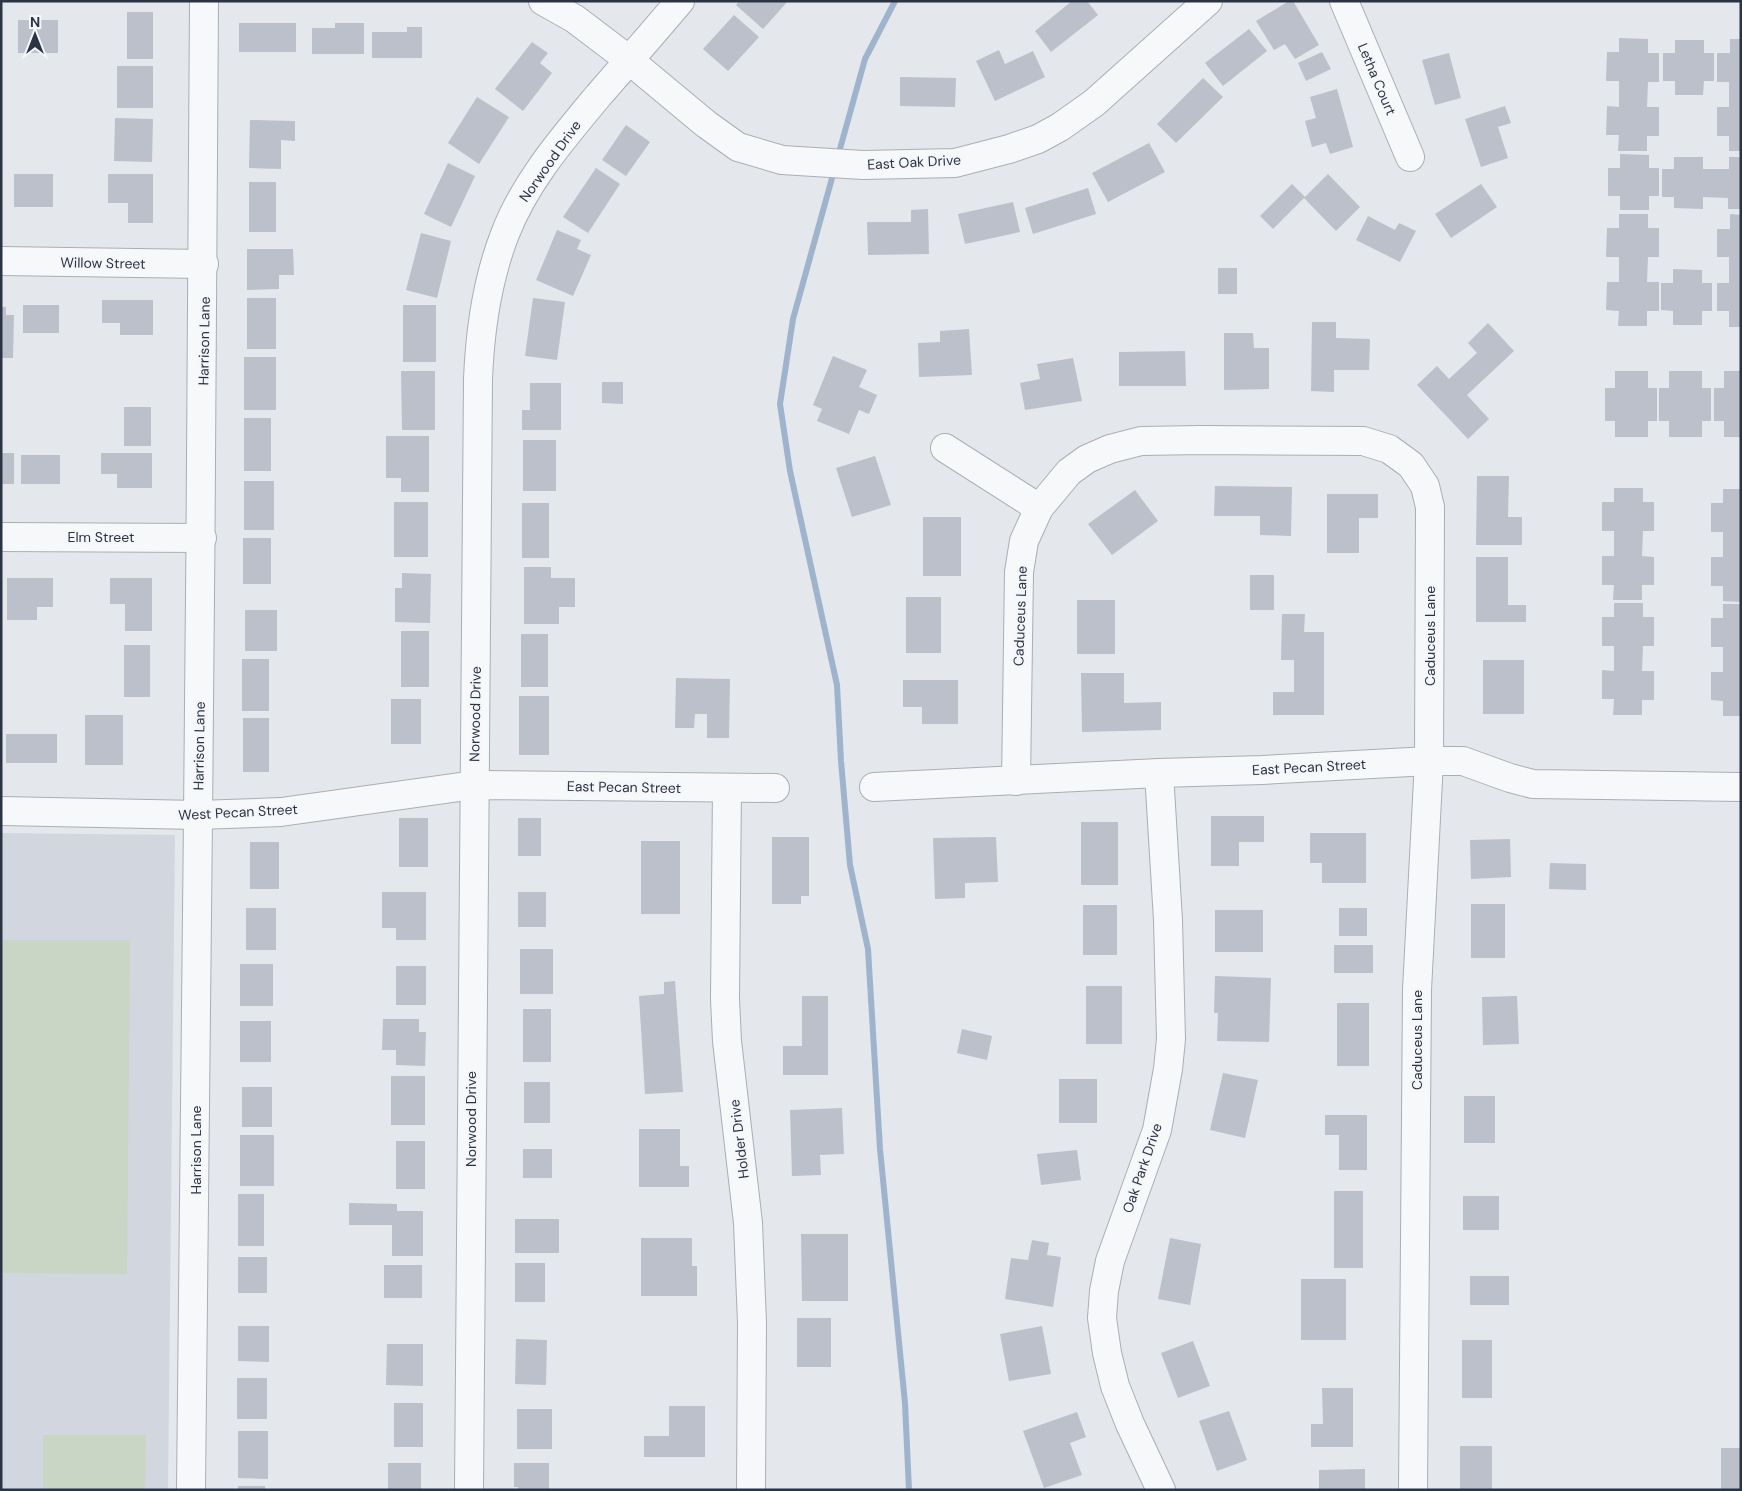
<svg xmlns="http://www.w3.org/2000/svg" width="1742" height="1491" font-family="'DM Sans',sans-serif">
	<rect width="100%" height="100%" fill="#e4e7ec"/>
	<polygon fill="#d2d6de" points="1,833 175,835 168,1490 1,1490"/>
	<g fill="#c9d6c5">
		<polygon points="1,940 130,940 127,1274 1,1273"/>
		<polygon points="43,1435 146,1435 145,1490 43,1490"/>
	</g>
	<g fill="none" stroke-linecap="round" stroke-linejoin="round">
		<g stroke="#9fb4cc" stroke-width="6">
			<polyline points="838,156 865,59 895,1"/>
			<polyline points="834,171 793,319 780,404 790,471 837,685 841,761 850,865 868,949 880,1149 905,1403 909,1490"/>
		</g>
	</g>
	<g fill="#bbc0ca">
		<polygon points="739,1 788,1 763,29 736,5"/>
		<polygon points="1072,1 1087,1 1098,15 1051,52 1035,31"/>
		<polygon points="1289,1 1293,1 1319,45 1295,59 1285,44 1274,50 1256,21"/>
		<rect x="127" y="12" width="26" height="47"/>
		<polygon points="734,15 759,37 728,71 703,49"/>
		<rect x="18" y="20" width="40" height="33"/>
		<rect x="239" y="23" width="57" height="29"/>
		<polygon points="335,23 364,23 364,54 312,54 312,28 335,28"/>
		<polygon points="407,27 422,27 422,58 372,58 372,32 407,32"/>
		<polygon points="1249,29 1267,51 1223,86 1205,63"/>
		<polygon points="1619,38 1648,39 1648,53 1659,53 1659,82 1648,82 1647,107 1659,107 1659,136 1647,136 1647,151 1618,151 1619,135 1606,135 1607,106 1619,107 1619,81 1606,81 1607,52 1619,52"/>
		<polygon points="1730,39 1741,39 1741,151 1729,151 1729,136 1717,136 1717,107 1729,107 1729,82 1717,82 1717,53 1730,53"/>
		<polygon points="1675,40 1704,40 1704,53 1714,53 1714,81 1704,81 1703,95 1675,95 1675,81 1663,81 1663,53 1675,53"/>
		<polygon points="532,42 548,53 540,63 552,73 523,111 495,89"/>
		<polygon points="999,50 1005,64 1033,51 1045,77 995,101 976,61"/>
		<polygon points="1322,52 1331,69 1306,81 1298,63"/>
		<polygon points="1449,53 1461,98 1435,105 1422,60"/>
		<rect x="117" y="66" width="36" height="42"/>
		<polygon points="900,77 956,78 955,107 900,106"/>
		<polygon points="1203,78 1223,97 1176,143 1157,124"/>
		<polygon points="1337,89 1353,147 1330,154 1326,143 1312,147 1305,121 1316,118 1310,97"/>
		<polygon points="477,97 509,117 479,164 448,143"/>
		<polygon points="1505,106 1511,123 1498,127 1508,158 1481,167 1465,119"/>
		<polygon points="115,118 153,119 152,162 114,161"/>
		<polygon points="250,120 295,121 295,141 281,140 281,169 249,168"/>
		<polygon points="626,125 650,142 626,176 602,160"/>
		<polygon points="1149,143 1165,172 1108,202 1092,173"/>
		<polygon points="1620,154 1649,155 1649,168 1659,168 1659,196 1649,196 1649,210 1620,210 1620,196 1608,196 1608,168 1620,168"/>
		<polygon points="1674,157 1703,157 1703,169 1729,169 1729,157 1741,157 1741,209 1728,209 1728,198 1703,197 1703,209 1674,208 1674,197 1662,197 1662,169 1674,169"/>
		<polygon points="448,163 475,176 451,227 424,214"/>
		<polygon points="596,168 620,184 588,233 563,217"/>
		<rect x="14" y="174" width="39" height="33"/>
		<polygon points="108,174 153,174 153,223 128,223 128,203 108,203"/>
		<polygon points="1328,174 1360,207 1336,231 1304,198"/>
		<rect x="249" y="182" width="27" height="50"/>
		<polygon points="1292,184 1305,197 1273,229 1260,216"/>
		<polygon points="1481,184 1497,207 1451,238 1435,214"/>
		<polygon points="1088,188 1096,214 1033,234 1025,208"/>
		<polygon points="1013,202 1020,232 965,244 958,214"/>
		<polygon points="928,209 929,254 868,255 867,222 911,222 911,210"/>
		<polygon points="1619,214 1648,214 1648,228 1659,228 1659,257 1648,257 1647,282 1659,282 1659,311 1647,311 1647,326 1618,326 1619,311 1606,310 1607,282 1619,282 1619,257 1606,257 1607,228 1619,228"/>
		<polygon points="1730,214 1741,215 1741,327 1729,327 1729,311 1717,311 1717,283 1729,283 1729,257 1717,257 1717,229 1730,229"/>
		<polygon points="1368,216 1395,230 1399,223 1416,231 1400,262 1356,240"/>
		<polygon points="557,230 581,240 577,249 591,255 573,296 536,280"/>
		<polygon points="421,233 451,241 437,298 406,290"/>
		<polygon points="247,249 293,249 294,275 279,275 279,289 247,290"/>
		<rect x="1218" y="268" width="19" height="26"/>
		<polygon points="1673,269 1702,270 1702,283 1712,283 1712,311 1702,311 1702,325 1673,325 1673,311 1661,310 1661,283 1673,283"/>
		<rect x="247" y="298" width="29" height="51"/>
		<polygon points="533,298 565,302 557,360 525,356"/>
		<polygon points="102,300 153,300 153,335 120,335 120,323 102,323"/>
		<rect x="23" y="305" width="36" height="28"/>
		<rect x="403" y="305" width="33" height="57"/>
		<polygon points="1,307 6,307 6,315 14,315 13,358 1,358"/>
		<polygon points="1312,322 1336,322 1336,338 1370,339 1369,370 1334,370 1334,392 1311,391"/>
		<polygon points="1488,323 1514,351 1467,395 1489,419 1468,439 1417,385 1437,366 1449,379 1477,353 1468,343"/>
		<polygon points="969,329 972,375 919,377 918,343 940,342 940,331"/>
		<polygon points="1224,333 1253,333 1254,348 1269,348 1269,389 1224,390"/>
		<polygon points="1185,351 1186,386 1119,386 1119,352"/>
		<polygon points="833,356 867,370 859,387 877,395 869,414 859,410 849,434 817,421 822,409 813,405"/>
		<rect x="244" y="357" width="32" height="53"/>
		<polygon points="1073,358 1082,401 1025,410 1020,383 1040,379 1037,364"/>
		<polygon points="401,371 435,371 435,430 402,430"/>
		<polygon points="1615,371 1648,371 1648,388 1657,388 1657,421 1648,421 1648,437 1615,437 1615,421 1605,421 1605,388 1615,388"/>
		<polygon points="1669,371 1702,371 1702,388 1711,388 1711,421 1702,421 1702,437 1669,437 1669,421 1659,421 1659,388 1669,388"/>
		<polygon points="1724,371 1741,371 1741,437 1724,437 1724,421 1714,421 1714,388 1724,388"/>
		<polygon points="602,382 623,382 623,404 602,403"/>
		<polygon points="530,383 561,383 561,430 522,430 522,410 530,410"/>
		<rect x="124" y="407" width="27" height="39"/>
		<rect x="244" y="418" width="27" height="53"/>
		<polygon points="386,436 429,436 429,492 401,492 401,478 386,478"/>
		<rect x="523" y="440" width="33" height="51"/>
		<rect x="1" y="453" width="13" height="31"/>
		<polygon points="101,453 152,453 152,488 117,488 117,474 101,474"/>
		<rect x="21" y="455" width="39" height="29"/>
		<polygon points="875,456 891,505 852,517 836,468"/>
		<polygon points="1477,476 1509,476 1508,517 1522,517 1522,545 1476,545"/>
		<rect x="244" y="481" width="30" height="49"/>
		<polygon points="1215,486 1292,487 1291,536 1260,535 1260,516 1214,516"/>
		<polygon points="1614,488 1643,488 1643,502 1654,502 1654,531 1643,531 1642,556 1654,557 1654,585 1642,585 1642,600 1613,600 1614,585 1602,585 1602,556 1614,556 1614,531 1602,531 1602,502 1614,502"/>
		<polygon points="1723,489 1741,489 1741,602 1723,601 1723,586 1711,586 1711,557 1723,557 1723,532 1711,532 1711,503 1723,503"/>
		<polygon points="1135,490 1158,521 1112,555 1088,524"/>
		<polygon points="1327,494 1378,494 1378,518 1359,518 1359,553 1327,553"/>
		<rect x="394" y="502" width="34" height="55"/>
		<rect x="522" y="503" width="27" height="55"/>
		<rect x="923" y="517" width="38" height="59"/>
		<rect x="243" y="538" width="28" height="46"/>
		<polygon points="1476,557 1508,557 1508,605 1526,605 1526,622 1476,622"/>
		<polygon points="524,567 551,567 551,578 575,578 575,607 559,607 559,624 524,624"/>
		<polygon points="402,573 431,574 430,623 395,622 395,588 402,588"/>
		<rect x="1250" y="575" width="24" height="35"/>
		<polygon points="7,578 53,578 53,607 37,607 37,620 7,620"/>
		<polygon points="110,578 152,578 152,631 125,631 125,604 110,604"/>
		<rect x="906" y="597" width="35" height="56"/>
		<rect x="1077" y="600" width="38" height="54"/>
		<polygon points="1614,603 1643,603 1643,617 1654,617 1654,646 1643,646 1642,671 1654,671 1654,700 1642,700 1642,715 1613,715 1614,699 1602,699 1602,670 1614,671 1614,646 1602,646 1602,617 1614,617"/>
		<polygon points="1723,604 1741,604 1741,716 1723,716 1723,701 1711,700 1711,672 1723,672 1723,647 1711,647 1711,618 1723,618"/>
		<rect x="245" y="610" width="32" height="41"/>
		<polygon points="1282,614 1305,614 1304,632 1324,632 1324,715 1273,715 1273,692 1294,692 1294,660 1281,660"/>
		<rect x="401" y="631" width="28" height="56"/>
		<rect x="521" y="634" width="27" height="53"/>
		<rect x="124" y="645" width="26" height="52"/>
		<rect x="242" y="659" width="27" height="52"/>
		<rect x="1483" y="660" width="41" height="54"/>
		<polygon points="1081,673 1124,673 1124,703 1161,702 1161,730 1082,732"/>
		<polygon points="676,678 730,679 729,738 707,738 707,714 695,714 694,728 675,728"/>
		<polygon points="903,680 958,680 958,724 922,724 922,707 903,707"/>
		<rect x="519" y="696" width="30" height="59"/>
		<rect x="391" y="699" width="30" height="45"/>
		<rect x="85" y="715" width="38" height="50"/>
		<rect x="243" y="718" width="26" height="54"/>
		<rect x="6" y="734" width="51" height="29"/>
		<polygon points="1211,816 1264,816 1264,842 1239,842 1239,866 1211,866"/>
		<rect x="399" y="818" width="29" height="49"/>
		<rect x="518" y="818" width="23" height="38"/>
		<rect x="1081" y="822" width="37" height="63"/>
		<polygon points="1310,833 1366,833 1366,883 1322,883 1322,863 1310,863"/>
		<polygon points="772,837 809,837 809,896 801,896 801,904 772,904"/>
		<polygon points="996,837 998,882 965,883 965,898 935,899 933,838"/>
		<polygon points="1510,839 1511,877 1471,879 1470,840"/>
		<rect x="641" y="841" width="39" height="73"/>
		<rect x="250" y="842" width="29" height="47"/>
		<polygon points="1550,863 1586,864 1586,890 1549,889"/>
		<polygon points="382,892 426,892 426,940 396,940 396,928 382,928"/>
		<rect x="518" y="892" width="28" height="35"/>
		<rect x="1471" y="904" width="34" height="54"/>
		<rect x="1083" y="905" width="34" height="50"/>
		<rect x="246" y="908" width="30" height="42"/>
		<rect x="1339" y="908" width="28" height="28"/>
		<rect x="1215" y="910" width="48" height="42"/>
		<rect x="1334" y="945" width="39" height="28"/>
		<rect x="520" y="949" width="33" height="45"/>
		<rect x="240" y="964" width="33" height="42"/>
		<rect x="396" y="966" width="30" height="39"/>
		<polygon points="1215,976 1271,978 1269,1042 1217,1041 1218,1013 1214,1013"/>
		<polygon points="675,981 683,1092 645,1094 639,996 664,994 664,982"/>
		<rect x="1086" y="986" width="36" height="58"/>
		<polygon points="802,996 828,996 828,1075 783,1075 783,1046 802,1046"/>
		<polygon points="1517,996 1519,1044 1483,1045 1482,997"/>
		<rect x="1337" y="1003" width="32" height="63"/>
		<rect x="523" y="1009" width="28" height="53"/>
		<polygon points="383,1019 419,1019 419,1032 426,1032 425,1066 396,1065 396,1050 382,1050"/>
		<rect x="240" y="1021" width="31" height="41"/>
		<polygon points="962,1029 992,1036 987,1060 957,1053"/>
		<polygon points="1223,1073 1258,1080 1245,1138 1210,1130"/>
		<rect x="391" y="1076" width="34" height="49"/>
		<rect x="1059" y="1079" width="38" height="44"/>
		<rect x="524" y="1082" width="26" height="41"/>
		<rect x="242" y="1087" width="30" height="40"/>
		<rect x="1464" y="1096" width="31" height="47"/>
		<polygon points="842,1108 844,1154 820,1155 821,1175 792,1176 790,1110"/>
		<polygon points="1325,1115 1367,1115 1367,1170 1339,1170 1339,1135 1325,1135"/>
		<polygon points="639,1129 680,1129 680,1166 689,1166 689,1187 639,1187"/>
		<rect x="240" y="1135" width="34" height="51"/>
		<rect x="396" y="1141" width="29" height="48"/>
		<rect x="523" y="1149" width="29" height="29"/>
		<polygon points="1077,1150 1081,1180 1041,1185 1037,1154"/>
		<rect x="1334" y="1191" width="29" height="77"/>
		<rect x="238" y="1194" width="26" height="52"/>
		<rect x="1463" y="1196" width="36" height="34"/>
		<polygon points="349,1203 397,1204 397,1211 423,1211 423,1256 392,1256 392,1225 349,1225"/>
		<rect x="515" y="1219" width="44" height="34"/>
		<polygon points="801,1234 848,1234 848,1301 802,1301"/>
		<polygon points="641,1238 692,1238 692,1266 697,1266 697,1296 641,1296"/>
		<polygon points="1170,1238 1201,1244 1190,1305 1158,1299"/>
		<polygon points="1032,1240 1049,1243 1047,1255 1061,1257 1053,1307 1005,1299 1011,1258 1028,1260"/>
		<rect x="238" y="1257" width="29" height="36"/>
		<rect x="515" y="1263" width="30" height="39"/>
		<rect x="384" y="1265" width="38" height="33"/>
		<rect x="1470" y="1276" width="39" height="29"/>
		<rect x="1301" y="1279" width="45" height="61"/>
		<rect x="797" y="1318" width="34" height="49"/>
		<polygon points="238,1326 269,1326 269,1362 238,1361"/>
		<polygon points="1042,1326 1051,1374 1009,1381 1000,1334"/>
		<polygon points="516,1339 547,1340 546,1385 515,1384"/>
		<rect x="1462" y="1340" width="30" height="58"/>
		<polygon points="1193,1341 1210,1386 1178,1398 1161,1353"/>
		<polygon points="387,1344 423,1344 423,1386 386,1385"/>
		<rect x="237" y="1378" width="30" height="41"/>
		<polygon points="1322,1388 1353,1388 1353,1447 1311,1447 1311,1424 1323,1424"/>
		<rect x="394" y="1403" width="29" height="44"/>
		<polygon points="669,1406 705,1406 705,1457 644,1457 644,1436 669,1436"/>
		<rect x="517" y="1409" width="35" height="40"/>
		<polygon points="1229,1411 1247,1460 1217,1471 1199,1421"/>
		<polygon points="1077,1412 1086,1437 1070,1443 1082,1475 1044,1488 1023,1431"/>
		<polygon points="238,1431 268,1431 268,1479 238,1478"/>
		<rect x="1460" y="1446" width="32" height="44"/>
		<rect x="1721" y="1448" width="20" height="42"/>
		<rect x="388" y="1463" width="33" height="27"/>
		<polygon points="514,1463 549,1463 549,1490 518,1490 518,1487 514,1487"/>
		<polygon points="1365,1469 1365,1490 1319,1490 1319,1470"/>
		<rect x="238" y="1486" width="27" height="4"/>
	</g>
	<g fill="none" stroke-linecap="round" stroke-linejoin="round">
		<defs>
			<g id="minor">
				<polyline points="543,1 575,19 629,60 706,124 738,147 782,160 863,165 955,163 1009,149 1038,139 1060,127 1094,103 1208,1"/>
				<polyline points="1344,1 1410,157"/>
				<polyline points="1,261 204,264"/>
				<polyline points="945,448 1039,508"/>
				<polyline points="1,537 202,538"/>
				<polyline points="1159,773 1168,920 1171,1039 1168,1069 1157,1130 1110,1261 1104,1291 1102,1318 1107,1353 1115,1386 1130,1424 1161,1490"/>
				<polyline points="1016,781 1019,572 1024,541 1039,508 1069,472 1087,459 1110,449 1141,441 1201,440 1363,441 1389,449 1411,465 1425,486 1430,507 1429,761 1417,990 1413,1490"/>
				<polyline points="874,787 1159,773 1262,770 1429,761 1463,761 1510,778 1533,784 1741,787"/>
				<polyline points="727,788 725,999 727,1041 748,1223 752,1323 751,1490"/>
				<polyline points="1,811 198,815 281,812 474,785 775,788"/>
				<path d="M191,1490C195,1265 196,1041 198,817C200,545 204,273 204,1"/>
				<path d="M469,1490L478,379C480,329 487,280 505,234C525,182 563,138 598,96C625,65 653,33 680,1"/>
			</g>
		</defs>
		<use href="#minor" stroke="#a9aeb7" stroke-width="30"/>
		<use href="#minor" stroke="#f7f8fa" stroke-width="28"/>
	</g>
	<g text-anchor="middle" stroke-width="4" stroke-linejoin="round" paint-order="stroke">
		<g font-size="14" fill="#2b3445" stroke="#f4f6f9">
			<text transform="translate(1377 79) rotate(67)" y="5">Letha Court</text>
			<text transform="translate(550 161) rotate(-55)" y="5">Norwood Drive</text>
			<text transform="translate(914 162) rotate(-3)" y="5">East Oak Drive</text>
			<text transform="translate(103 263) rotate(1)" y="5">Willow Street</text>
			<text transform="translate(204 341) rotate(-89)" y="5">Harrison Lane</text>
			<text x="101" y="542">Elm Street</text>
			<text transform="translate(1020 616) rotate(-88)" y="5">Caduceus Lane</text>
			<text transform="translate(1430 636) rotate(-90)" y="5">Caduceus Lane</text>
			<text transform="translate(475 714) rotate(-89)" y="5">Norwood Drive</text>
			<text transform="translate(199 746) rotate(-89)" y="5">Harrison Lane</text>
			<text transform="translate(1309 767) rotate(-3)" y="5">East Pecan Street</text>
			<text transform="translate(624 787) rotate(1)" y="5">East Pecan Street</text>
			<text transform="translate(238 812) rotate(-3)" y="5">West Pecan Street</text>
			<text transform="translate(1417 1040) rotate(-90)" y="5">Caduceus Lane</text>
			<text transform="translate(471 1119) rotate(-90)" y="5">Norwood Drive</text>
			<text transform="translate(739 1139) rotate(-97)" y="5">Holder Drive</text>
			<text transform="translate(196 1150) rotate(-90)" y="5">Harrison Lane</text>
			<text transform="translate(1142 1168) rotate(-71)" y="5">Oak Park Drive</text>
		</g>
	</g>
	<rect width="1742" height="1491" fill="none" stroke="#2b3445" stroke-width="5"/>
	<g transform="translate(35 35)" stroke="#f4f6f9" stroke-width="4" paint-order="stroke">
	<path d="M0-4L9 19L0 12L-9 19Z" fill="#2b3445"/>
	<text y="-8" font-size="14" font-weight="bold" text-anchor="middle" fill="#2b3445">N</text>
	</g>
</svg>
